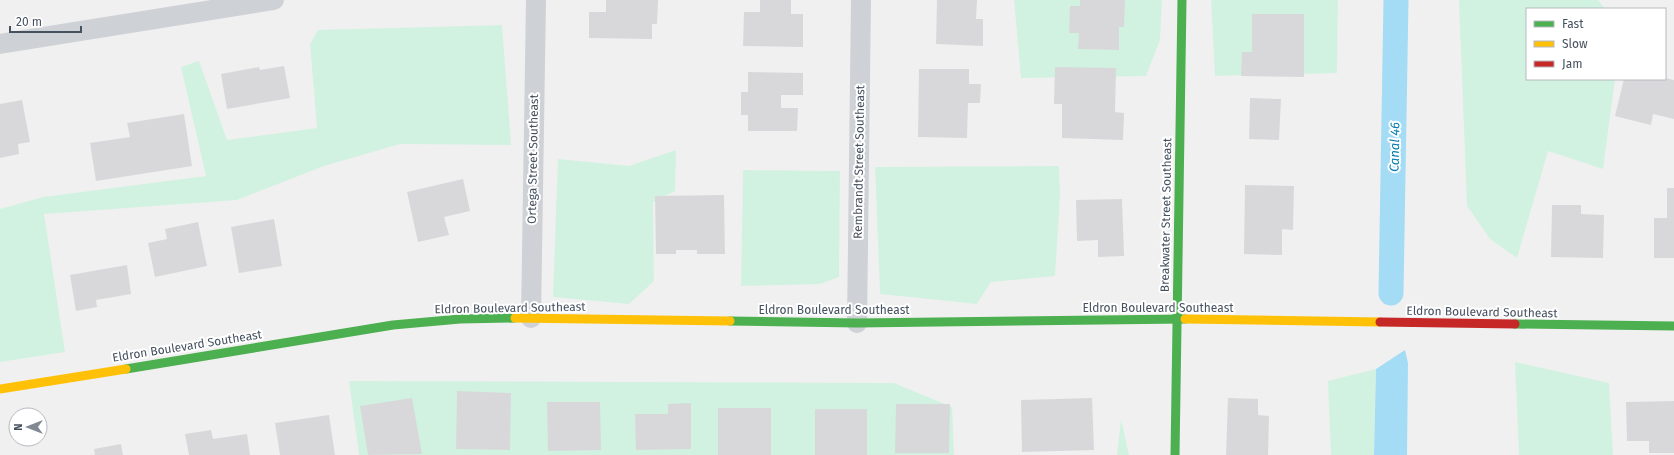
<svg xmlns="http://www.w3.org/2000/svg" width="1674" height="455" font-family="'Fira Sans',sans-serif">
	<rect width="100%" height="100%" fill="#f1f0f0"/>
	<g fill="#d2f2e1">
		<polygon points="1014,0 1162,0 1160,40 1146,76 1021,78"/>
		<polygon points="1211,0 1338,0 1337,73 1215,76"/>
		<polygon points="1459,0 1598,0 1605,9 1527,9 1527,79 1615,79 1603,169 1548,151 1517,258 1490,239 1467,206"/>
		<polygon points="502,25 511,145 400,144 324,166 237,200 44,214 65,352 0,362 0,209 43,197 206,176 181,67 199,61 227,140 317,128 310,44 318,30"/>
		<polygon points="676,150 675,191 653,202 654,281 629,304 553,297 558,159 629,166"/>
		<polygon points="1059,166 1060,196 1055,276 991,282 977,304 880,294 875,167"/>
		<polygon points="743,170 840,171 839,277 820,284 741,286"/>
		<polygon points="1515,362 1609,383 1613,455 1519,455"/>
		<polygon points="1376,369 1374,455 1331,455 1328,381"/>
		<polygon points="349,381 894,383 952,407 954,455 359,455"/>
		<polygon points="1121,419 1129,455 1117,455"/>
	</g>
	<polygon fill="#a3dcf4" points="1405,350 1408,363 1407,455 1374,455 1376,369"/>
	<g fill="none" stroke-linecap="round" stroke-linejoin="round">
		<polyline stroke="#a3dcf4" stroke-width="25" points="1391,293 1396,0"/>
	</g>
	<g fill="#d8d8db">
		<polygon points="606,0 658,0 657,24 652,24 652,39 589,38 589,12 606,12"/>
		<polygon points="760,0 791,0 791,14 803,14 803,47 743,46 744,12 760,12"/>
		<polygon points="937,0 977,0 976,19 983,19 983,46 936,44"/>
		<polygon points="1080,0 1125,0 1124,27 1119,27 1119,50 1078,49 1079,33 1069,33 1070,6 1080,6"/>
		<polygon points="1252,14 1304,14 1304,77 1241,76 1242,52 1252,52"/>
		<polygon points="284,66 290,98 227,109 221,74 259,67 260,70"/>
		<polygon points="1055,67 1116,68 1115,112 1124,113 1123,140 1062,138 1062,104 1054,104"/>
		<polygon points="919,69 969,69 969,84 981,84 980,103 968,103 967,138 918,137"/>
		<polygon points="748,72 803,73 803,95 781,95 781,108 798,108 797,131 748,131 748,115 741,115 741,92 748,92"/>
		<polygon points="1665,78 1674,80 1674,119 1653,114 1651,125 1615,116 1624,79 1665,79"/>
		<polygon points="1250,98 1281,99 1279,140 1249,139"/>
		<polygon points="22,100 30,142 18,144 19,154 0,158 0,104"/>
		<polygon points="184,114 192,166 96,181 90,143 130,137 127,123"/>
		<polygon points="463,179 470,211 444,217 449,235 418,242 407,192"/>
		<polygon points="1245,185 1294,186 1293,230 1282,229 1282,255 1244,254"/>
		<polygon points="1667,188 1674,188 1674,258 1654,258 1654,218 1667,218"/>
		<polygon points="724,195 725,254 697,254 697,250 676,250 676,254 656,254 655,196"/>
		<polygon points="1122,199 1124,256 1098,257 1098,240 1077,241 1076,200"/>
		<polygon points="1552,205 1581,205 1581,214 1604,215 1603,258 1551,257"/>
		<polygon points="274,219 282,266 239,273 231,227"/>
		<polygon points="198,222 207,266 155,277 148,243 167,239 165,229"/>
		<polygon points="127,265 131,294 96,300 97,307 76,311 70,275"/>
		<polygon points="457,391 511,393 510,450 456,449"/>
		<polygon points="412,398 422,454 368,455 360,406"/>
		<polygon points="1092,398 1094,450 1022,452 1021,400"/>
		<polygon points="1228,398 1258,399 1258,415 1269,416 1268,455 1226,455"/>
		<polygon points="1674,401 1674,453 1649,453 1649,441 1627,441 1626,402"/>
		<polygon points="547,402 600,402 601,450 548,451"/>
		<polygon points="691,403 691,449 636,450 635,414 668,414 668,404"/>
		<polygon points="896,404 950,404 949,453 895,453"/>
		<rect x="718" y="408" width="53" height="47"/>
		<rect x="815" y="409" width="52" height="46"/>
		<polygon points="329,415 335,455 280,455 275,423"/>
		<polygon points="211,430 213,439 247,434 250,455 189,455 185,434"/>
		<polygon points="121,444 123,455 95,455 94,449"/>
	</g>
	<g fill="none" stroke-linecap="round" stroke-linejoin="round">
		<g stroke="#ced1d5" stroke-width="20">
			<polyline points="0,44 274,0"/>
			<polyline points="531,318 536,0"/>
			<polyline points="857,323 861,0"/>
		</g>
		<g stroke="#4caf50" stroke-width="9">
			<polyline points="730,321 857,323 1185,319"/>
			<polyline points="1515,324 1674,326"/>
			<polyline points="126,369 393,325 460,319 515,318"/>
			<polyline points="1175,455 1182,0"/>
		</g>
		<g stroke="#ffc107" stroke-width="9">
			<polyline points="515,318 730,321"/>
			<polyline points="1185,319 1380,322"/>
			<polyline points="0,389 126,369"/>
		</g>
		<polyline stroke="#c62828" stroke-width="9" points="1380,322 1515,324"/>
	</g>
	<g text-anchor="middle" stroke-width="4" stroke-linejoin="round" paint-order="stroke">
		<g font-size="12" fill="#45515f" stroke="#fff">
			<text transform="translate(533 159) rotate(-89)" y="4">Ortega Street Southeast</text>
			<text transform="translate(859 162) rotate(-89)" y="4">Rembrandt Street Southeast</text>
			<text transform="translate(1166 215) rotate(-89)" y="4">Breakwater Street Southeast</text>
			<text transform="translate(510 308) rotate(-1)" y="4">Eldron Boulevard Southeast</text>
			<text x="1158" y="312">Eldron Boulevard Southeast</text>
			<text x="834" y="314">Eldron Boulevard Southeast</text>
			<text transform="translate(1482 312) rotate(1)" y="4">Eldron Boulevard Southeast</text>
			<text transform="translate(187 346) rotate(-9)" y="4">Eldron Boulevard Southeast</text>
		</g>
		<g font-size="13" font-style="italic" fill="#017bb0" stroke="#fff">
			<text transform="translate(1394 147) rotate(-89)" y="5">Canal 46</text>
		</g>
	</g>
	<rect x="1526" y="8" width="140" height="72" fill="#ffffff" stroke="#b5b9bf"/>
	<rect x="1534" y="21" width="20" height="6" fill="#4caf50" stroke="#b5b9bf"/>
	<text x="1562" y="28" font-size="12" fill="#45515f">Fast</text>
	<rect x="1534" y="41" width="20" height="6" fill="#ffc107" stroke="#b5b9bf"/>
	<text x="1562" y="48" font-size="12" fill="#45515f">Slow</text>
	<rect x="1534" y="61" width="20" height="6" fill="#c62828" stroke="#b5b9bf"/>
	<text x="1562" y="68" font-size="12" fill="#45515f">Jam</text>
	<g transform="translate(28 427) rotate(270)"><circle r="19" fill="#ffffff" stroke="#b5b9bf"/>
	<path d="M0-3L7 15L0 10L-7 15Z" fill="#818992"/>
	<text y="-6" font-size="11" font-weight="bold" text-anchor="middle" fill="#45515f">N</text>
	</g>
	<path d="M10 26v6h71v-6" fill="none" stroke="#45515f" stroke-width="2"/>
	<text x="16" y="26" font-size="12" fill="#45515f" stroke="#ffffff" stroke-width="3" paint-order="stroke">20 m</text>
</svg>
